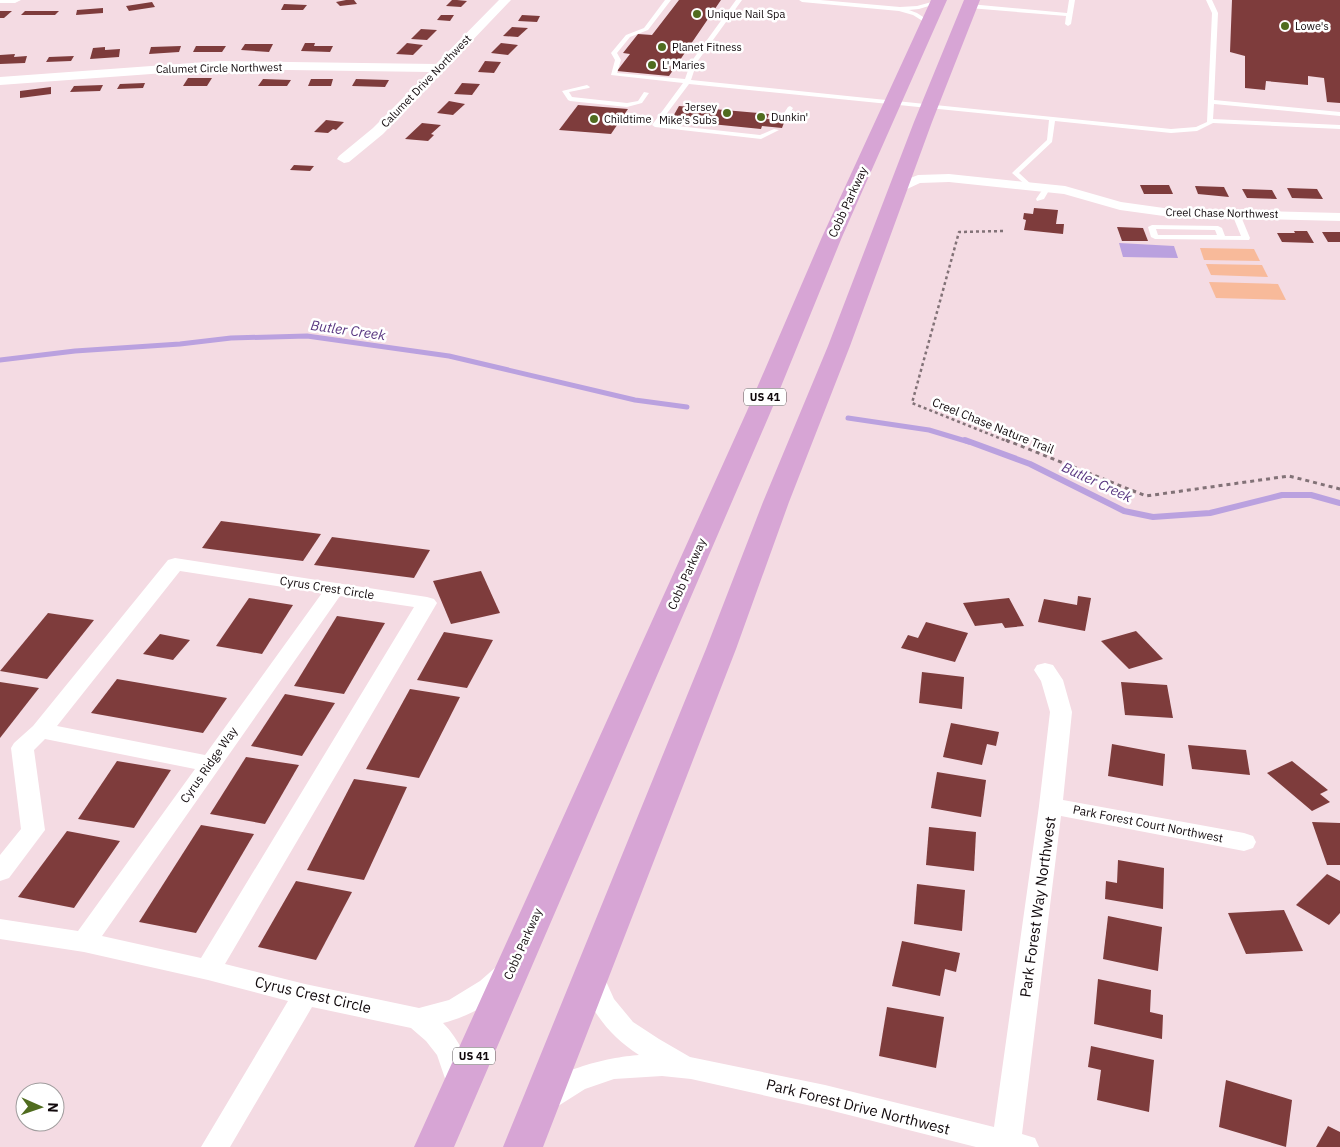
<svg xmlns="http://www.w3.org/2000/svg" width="1340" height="1147" font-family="'IBM Plex Sans',sans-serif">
	<rect width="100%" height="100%" fill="#f4dbe3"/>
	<g fill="#f8ba9a">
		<polygon points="1200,248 1254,249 1260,261 1204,260"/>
		<polygon points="1206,264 1262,265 1268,277 1211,275"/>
		<polygon points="1209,282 1278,284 1286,300 1216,298"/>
	</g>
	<polygon fill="#baa1df" points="1119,243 1174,246 1178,258 1123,257"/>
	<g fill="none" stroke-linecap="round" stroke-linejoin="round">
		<g stroke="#baa1df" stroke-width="5">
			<polyline points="0,360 75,351 180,344 231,338 307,336 449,356 635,400 687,407"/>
			<polyline points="848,418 929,430 969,442"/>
		</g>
		<polyline stroke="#baa1df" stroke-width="6" points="965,440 1030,464 1124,511 1153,517 1210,513 1282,495 1311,495 1340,503"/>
	</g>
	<g fill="#7e3c3c">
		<polygon points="346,0 354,0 357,4 340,6 336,2"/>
		<polygon points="452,0 457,0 467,1 461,7 446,6"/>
		<polygon points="679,0 721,0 669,76 617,71 630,54 623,53 638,34 652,35"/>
		<polygon points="1232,0 1340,0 1340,103 1327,102 1324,78 1308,76 1308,85 1266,81 1265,90 1245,88 1245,56 1230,52"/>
		<polygon points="152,2 155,7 129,11 126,6"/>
		<polygon points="284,4 307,5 303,10 281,10"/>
		<polygon points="103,8 103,13 76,15 77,10"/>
		<polygon points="0,11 12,11 4,18 0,18"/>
		<polygon points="25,11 59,11 55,15 21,15"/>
		<polygon points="441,15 454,15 450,21 437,20"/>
		<polygon points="522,15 540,16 537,22 518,21"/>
		<polygon points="512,27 528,28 518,37 503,36"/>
		<polygon points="421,29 437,30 427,40 411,39"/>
		<polygon points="305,43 315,43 314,46 333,46 330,52 301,51"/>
		<polygon points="407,43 423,45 413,55 396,54"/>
		<polygon points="501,43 518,45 508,55 491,53"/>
		<polygon points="245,44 273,44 269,52 241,50"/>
		<polygon points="181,46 179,52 149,54 151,47"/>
		<polygon points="196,46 226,46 222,52 193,52"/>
		<polygon points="105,47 105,50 120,49 119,57 90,59 93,48"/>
		<polygon points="15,54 14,57 27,56 25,63 0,64 0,55"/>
		<polygon points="74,56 71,61 46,62 49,57"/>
		<polygon points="485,61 501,62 494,73 478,72"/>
		<polygon points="188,78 212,78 207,86 183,86"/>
		<polygon points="263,79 291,80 287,86 258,86"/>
		<polygon points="311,79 333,79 331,86 308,86"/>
		<polygon points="356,79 389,80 385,87 352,86"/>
		<polygon points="145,83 143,88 117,89 120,84"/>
		<polygon points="462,83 480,84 472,95 454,94"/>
		<polygon points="103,85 100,91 70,92 74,86"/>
		<polygon points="51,87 51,94 20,98 20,91"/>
		<polygon points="449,101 465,104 453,115 437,113"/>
		<polygon points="578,105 628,109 611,134 559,130"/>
		<polygon points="679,106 769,114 767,119 785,120 782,128 762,126 761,129 671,120"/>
		<polygon points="326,120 344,122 336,130 333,129 328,133 314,132"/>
		<polygon points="422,123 441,125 431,134 434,135 428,141 405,139"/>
		<polygon points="294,165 314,166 310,171 290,170"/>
		<polygon points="1140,185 1169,185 1173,194 1144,194"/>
		<polygon points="1195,186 1224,187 1229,197 1198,194"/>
		<polygon points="1287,188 1317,189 1323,199 1292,198"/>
		<polygon points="1242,189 1272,190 1277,199 1247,198"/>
		<polygon points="1034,208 1058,210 1056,224 1064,224 1063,234 1024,230 1026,220 1023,219 1024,213 1033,214"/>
		<polygon points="1117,227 1143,228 1148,241 1122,241"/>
		<polygon points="1294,231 1307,231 1314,243 1282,242 1277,233 1295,233"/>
		<polygon points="1322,232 1340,232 1340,242 1328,242"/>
		<polygon points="221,521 321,534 303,561 202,548"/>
		<polygon points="332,537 430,550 414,578 314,565"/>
		<polygon points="481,571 500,613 451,624 433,581"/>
		<polygon points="1078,596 1091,598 1085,631 1038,622 1044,599 1077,605"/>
		<polygon points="249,598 293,605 262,654 216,646"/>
		<polygon points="1009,598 1024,626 1005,628 1002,623 975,626 963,603"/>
		<polygon points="48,613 94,620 47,679 0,671"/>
		<polygon points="337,616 385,623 344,694 294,686"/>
		<polygon points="926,622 968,633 955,662 901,648 908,635 918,638"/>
		<polygon points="1136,631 1163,659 1129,669 1101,641"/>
		<polygon points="444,632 493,640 467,688 417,680"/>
		<polygon points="160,634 190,640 173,660 143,654"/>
		<polygon points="922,672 964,677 962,709 919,703"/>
		<polygon points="117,679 227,698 203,733 91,713"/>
		<polygon points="0,682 39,688 0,738"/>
		<polygon points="1121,682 1167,685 1173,718 1125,715"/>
		<polygon points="410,689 460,697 419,778 366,769"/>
		<polygon points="285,694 335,703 302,756 251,746"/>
		<polygon points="951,723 999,732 996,746 987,744 982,765 943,757"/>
		<polygon points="1112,744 1165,754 1163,786 1108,776"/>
		<polygon points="1188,745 1246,750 1250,775 1192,769"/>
		<polygon points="246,757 299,765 265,824 210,814"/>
		<polygon points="117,761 171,770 134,828 78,819"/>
		<polygon points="1292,761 1328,790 1320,794 1330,802 1312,811 1267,773"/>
		<polygon points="937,772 986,780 981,817 931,808"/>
		<polygon points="354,779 407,787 364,880 307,870"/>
		<polygon points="1312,822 1340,823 1340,865 1327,865"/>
		<polygon points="201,825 254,834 196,933 139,922"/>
		<polygon points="929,827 976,832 974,871 926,865"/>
		<polygon points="67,831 120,841 74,908 18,897"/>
		<polygon points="1118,860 1164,868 1163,909 1105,899 1106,881 1117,883"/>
		<polygon points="1327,874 1340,881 1340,913 1329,925 1296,905"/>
		<polygon points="296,881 352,892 316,960 258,947"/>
		<polygon points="917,884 965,890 962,931 914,924"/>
		<polygon points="1284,910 1303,951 1246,954 1228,913"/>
		<polygon points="1108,916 1162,927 1158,971 1103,959"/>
		<polygon points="902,941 960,953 956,972 945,969 940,996 892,986"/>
		<polygon points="1098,979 1151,990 1150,1012 1163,1015 1162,1039 1094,1024"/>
		<polygon points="887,1007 944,1017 936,1068 879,1056"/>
		<polygon points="1091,1046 1154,1060 1149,1112 1097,1100 1101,1070 1088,1067"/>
		<polygon points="1226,1080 1292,1100 1286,1147 1219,1127"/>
		<polygon points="1328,1126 1340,1132 1340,1147 1316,1147"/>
	</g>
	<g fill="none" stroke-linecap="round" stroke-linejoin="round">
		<polyline stroke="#827277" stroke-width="2.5" stroke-dasharray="3 3" stroke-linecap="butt" points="1003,231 959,232 912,403 1009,442"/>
		<polyline stroke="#827277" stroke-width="3" stroke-dasharray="4 4" stroke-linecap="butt" points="1006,440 1146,496 1289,476 1340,489"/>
		<g fill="#fff" fill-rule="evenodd">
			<polygon points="665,0 671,0 648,30 630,37 617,53 621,60 617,73 685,79 691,62 736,0 742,0 697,62 691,80 1171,129 1196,127 1207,122 1212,13 1206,0 1212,0 1218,13 1214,100 1340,112 1340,116 1214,104 1213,119 1340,125 1340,129 1213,123 1197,131 1171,133 1055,121 1052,142 1019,173 1032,185 1028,187 1012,173 1047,140 1049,120 689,84 659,124 760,135 774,129 779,130 761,139 655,127 652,125 683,83 611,75 615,60 611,53 626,35 644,28"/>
			<polygon points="799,0 820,0 900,7 917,6 939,0 942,2 919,9 909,10 917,13 931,22 931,24 929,25 913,15 899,11 802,2"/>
			<polygon points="1069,0 1075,0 1071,24 1068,26 1065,24 1066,16 969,8 966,6 969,4 1067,13"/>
			<polygon points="587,85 590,87 589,88 569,92 572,97 627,103 638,101 644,92 649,93 642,103 627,107 570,101 568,100 562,91"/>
			<polygon points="790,106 793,108 786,119 781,120 780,119 788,107"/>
			<polygon points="1047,185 1051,187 1044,199 1037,201 1036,199 1045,186"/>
			<path d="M1233,212L1240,214L1250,238L1249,240L1155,239L1151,237L1148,227L1152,225L1218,226L1222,228L1225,236H1241L1232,214ZM1156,229L1215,230L1217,235H1158Z"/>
		</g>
		<g fill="#fff" fill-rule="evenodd">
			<polygon points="0,0 21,0 15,3 0,3"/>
			<polygon points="499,0 511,0 383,134 349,162 344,163 337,159 339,156 373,128 429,72 220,69 0,85 0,77 220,61 436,64"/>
			<polygon points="949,174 1065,186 1121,202 1171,209 1340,213 1340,221 1171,217 1120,210 1064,194 949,182 920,183 905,190 895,190 893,187 895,184 918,175"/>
			<path d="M175,558L427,597L434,599L437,603L225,964L305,984L419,1008L449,1000L480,981L496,967L505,964L514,967L518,974C505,998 468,1017 443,1023C460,1040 469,1062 474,1085L470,1093L460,1097L450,1093L437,1055L426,1041L411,1028L312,1007L230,1147H201L288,1001L208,980L84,952L0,939V919L78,931L195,769L45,739L34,750L45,830L9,878L0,881V855L21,829L11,748L14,743L33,726L168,560ZM180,571L322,593L205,755L57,726ZM340,596L414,607L201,958L102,936Z"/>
			<path d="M1045,663L1053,665L1063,680L1072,712L1063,800L1244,833L1253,836L1256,842L1253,848L1244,851L1061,816L1022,1134L1035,1138L1039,1147H976L825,1109L691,1079L662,1076L614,1079L585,1089L555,1108L545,1112L535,1108L531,1100C545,1071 609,1057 639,1055C608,1035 590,1010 578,975L582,968L591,965L600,968L614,999L633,1022L659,1039L690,1057L825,1085L994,1127L1039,806L1050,712L1041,681L1034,670L1037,665Z"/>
		</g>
		<g fill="#d7a5d5" fill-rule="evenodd">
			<polygon points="931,0 947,0 842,237 771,411 454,1147 414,1147 747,411 822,237"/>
			<polygon points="964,0 980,0 932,122 850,346 789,502 736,649 543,1147 503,1147 706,649 763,502 828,346 914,122"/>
		</g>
	</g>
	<g fill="#506c1f" stroke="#fff" stroke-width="2">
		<circle cx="697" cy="14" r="5"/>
		<circle cx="1285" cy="26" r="5"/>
		<circle cx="662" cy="47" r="5"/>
		<circle cx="652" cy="65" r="5"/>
		<circle cx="727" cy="113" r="5"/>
		<circle cx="761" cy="117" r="5"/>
		<circle cx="594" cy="119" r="5"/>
	</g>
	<g text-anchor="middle" stroke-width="5" stroke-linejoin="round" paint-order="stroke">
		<g font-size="11" fill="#11090c" stroke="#fff" text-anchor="start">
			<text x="707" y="18">Unique Nail Spa</text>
			<text x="1295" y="30">Lowe's</text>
			<text x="672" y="51">Planet Fitness</text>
			<text x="662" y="69">L' Maries</text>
			<text x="717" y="111" text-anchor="end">Jersey<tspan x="717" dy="13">Mike's Subs</tspan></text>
			<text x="771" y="121">Dunkin'</text>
			<text x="604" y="123">Childtime</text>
		</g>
		<g font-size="11" fill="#11090c" stroke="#fff">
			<text transform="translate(219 68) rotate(-1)" y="4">Calumet Circle Northwest</text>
			<text transform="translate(426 81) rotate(-46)" y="4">Calumet Drive Northwest</text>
			<text transform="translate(1222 213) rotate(1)" y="4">Creel Chase Northwest</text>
		</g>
		<g fill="#fff" stroke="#585355" stroke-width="1">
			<rect x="744" y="388.5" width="42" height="17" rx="4"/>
			<rect x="453" y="1047.5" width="42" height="17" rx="4"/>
		</g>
		<g font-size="11" font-weight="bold" fill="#11090c">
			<text x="765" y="401">US 41</text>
			<text x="474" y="1060">US 41</text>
		</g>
		<g font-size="12" fill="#11090c" stroke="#fff">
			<text transform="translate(848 202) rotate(-65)" y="4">Cobb Parkway</text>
			<text transform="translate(993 426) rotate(22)" y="4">Creel Chase Nature Trail</text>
			<text transform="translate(687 574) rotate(-66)" y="4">Cobb Parkway</text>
			<text transform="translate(327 588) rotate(9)" y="4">Cyrus Crest Circle</text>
			<text transform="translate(209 765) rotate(-55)" y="4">Cyrus Ridge Way</text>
			<text transform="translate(1148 824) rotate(11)" y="4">Park Forest Court Northwest</text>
			<text transform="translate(523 944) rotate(-66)" y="4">Cobb Parkway</text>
		</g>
		<g font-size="14" font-style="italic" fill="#5a3882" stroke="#fff">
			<text transform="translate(348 330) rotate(8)" y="5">Butler Creek</text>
			<text transform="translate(1097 482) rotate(25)" y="5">Butler Creek</text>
		</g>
		<g font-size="15" fill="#11090c" stroke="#fff">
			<text transform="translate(1038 907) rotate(-82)" y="5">Park Forest Way Northwest</text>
			<text transform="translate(313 995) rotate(13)" y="5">Cyrus Crest Circle</text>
			<text transform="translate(858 1107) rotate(14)" y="5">Park Forest Drive Northwest</text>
		</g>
	</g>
	<g transform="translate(40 1107) rotate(92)"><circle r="24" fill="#ffffff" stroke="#a09d9e"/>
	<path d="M0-4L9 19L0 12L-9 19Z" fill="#506c1f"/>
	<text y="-8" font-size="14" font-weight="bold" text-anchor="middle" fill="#11090c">N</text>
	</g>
</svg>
